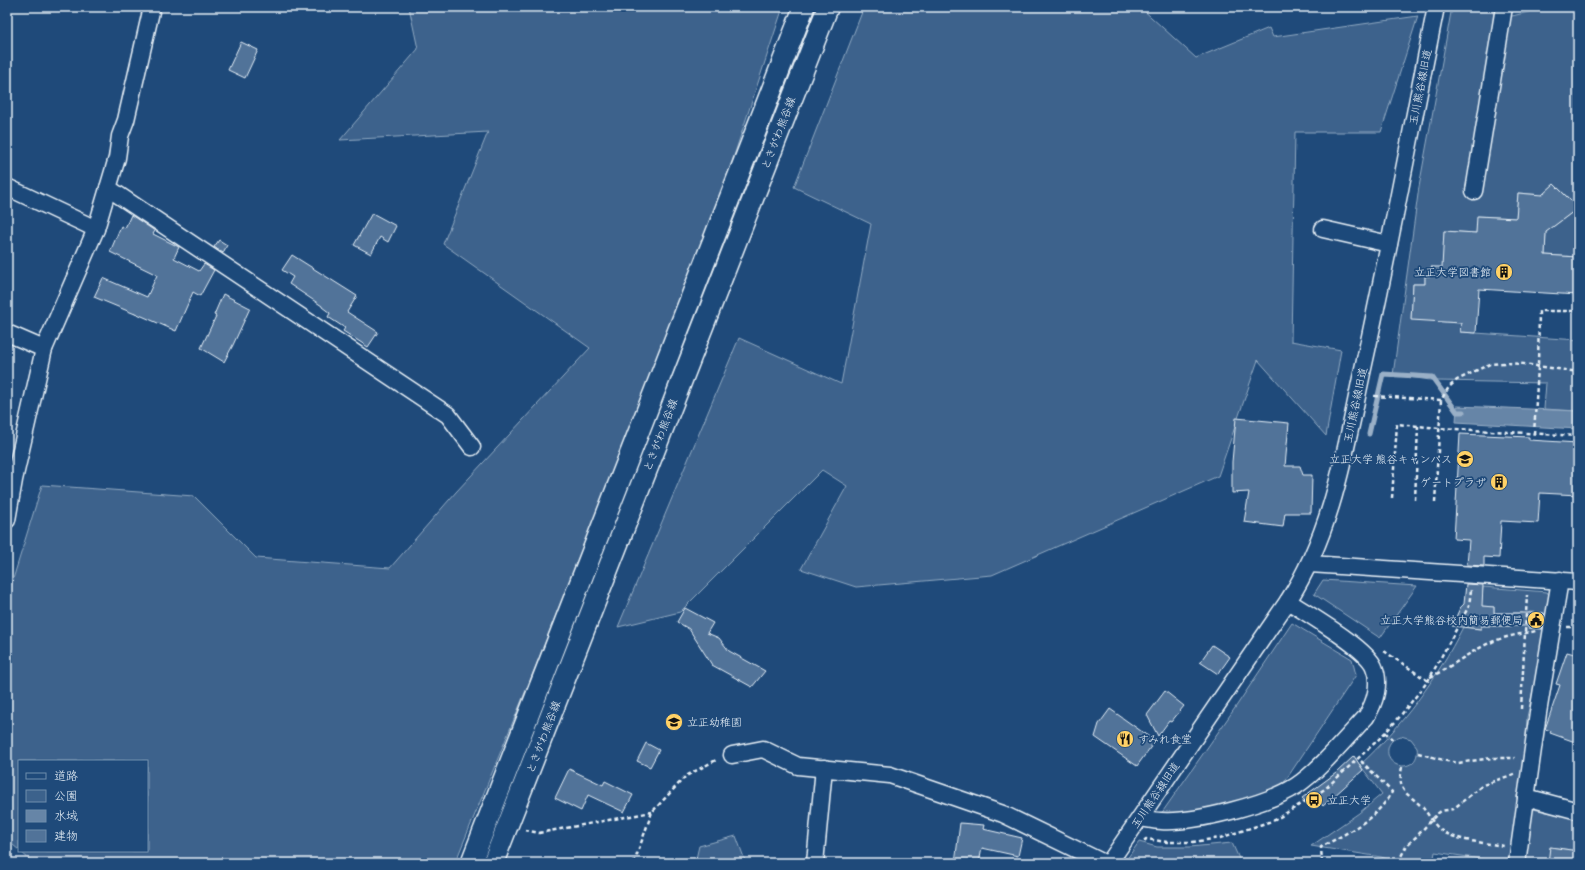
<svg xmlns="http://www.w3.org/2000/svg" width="1585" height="870" font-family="Pangolin,'Klee One',sans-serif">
	<rect width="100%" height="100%" fill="#1f4a7a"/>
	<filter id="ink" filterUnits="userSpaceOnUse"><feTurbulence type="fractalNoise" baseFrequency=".025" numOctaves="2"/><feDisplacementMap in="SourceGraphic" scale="8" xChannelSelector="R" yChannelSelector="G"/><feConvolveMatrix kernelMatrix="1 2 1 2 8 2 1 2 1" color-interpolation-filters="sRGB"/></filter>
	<g filter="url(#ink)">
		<g fill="#3c628c" stroke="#92aac2" fill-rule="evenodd">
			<polygon points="409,7 783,7 725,183 542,651 455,863 37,863 30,860 20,851 147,851 147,761 19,761 19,850 7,840 7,616 9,592 42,485 194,496 256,558 390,568 456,492 590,348 443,244 488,132 340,140 418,49"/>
			<polygon points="864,7 1140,7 1196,58 1269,28 1273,37 1418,16 1381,132 1295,132 1291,341 1341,350 1326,436 1258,360 1218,476 992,575 856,587 801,569 847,486 822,470 680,612 618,627 739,338 841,384 871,224 794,187"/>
			<polygon points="1452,7 1491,7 1495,18 1508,17 1549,7 1578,7 1578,207 1554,184 1542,195 1518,193 1516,218 1478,216 1476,233 1444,231 1443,268 1431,267 1430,276 1425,276 1425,284 1413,284 1411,319 1461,323 1461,332 1578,340 1578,411 1544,409 1546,383 1438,381 1393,375 1419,187"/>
			<polygon points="1578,208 1578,257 1545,255 1546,232"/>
			<polygon points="1323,580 1417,586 1380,638 1314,594"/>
			<path d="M1483,587L1547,592L1553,601L1527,717L1525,752L1511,863H1488V860L1435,852L1433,863H1399L1381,857L1311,846L1359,813L1382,794L1360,765C1402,726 1437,679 1463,627L1480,629L1482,621L1492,626H1521L1522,613H1494V607L1481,606ZM1529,612L1544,613L1543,629L1528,628ZM1401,736L1411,739L1417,747C1421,773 1385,771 1388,749C1389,742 1394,738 1401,736Z"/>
			<polygon points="1292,623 1352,659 1356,675 1283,784 1264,795 1193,814 1161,814 1235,708"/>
			<polygon points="1533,809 1578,819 1578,851 1551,847 1548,863 1525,863"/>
			<polygon points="736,836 746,863 695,863 699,846"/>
			<polygon points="1139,842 1157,847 1190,847 1232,843 1241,863 1124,863"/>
		</g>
		<polygon fill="#6685a7" stroke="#9ab0c7" points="1457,406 1578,411 1578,429 1456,422"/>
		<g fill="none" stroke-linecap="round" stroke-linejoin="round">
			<polyline stroke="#9ab0c7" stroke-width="5" points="1369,434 1383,374 1432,377 1457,412 1463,412"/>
		</g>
		<g fill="#517399" stroke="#e8f1f8">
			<polygon points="241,42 258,50 245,78 228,70"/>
			<polygon points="1554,184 1578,208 1546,232 1545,255 1578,257 1578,295 1479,289 1476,333 1460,332 1461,323 1411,320 1413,284 1425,284 1425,276 1430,276 1431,267 1442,267 1444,231 1476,233 1477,216 1516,218 1518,193 1542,195"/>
			<polygon points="372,213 396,226 388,242 380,237 371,254 354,245"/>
			<polygon points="131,215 155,231 153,234 179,247 174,258 199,271 204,264 214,270 200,296 193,292 176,331 135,313 135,314 94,297 103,278 147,297 157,275 110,252 121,226 125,228"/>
			<polygon points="219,240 227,245 223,253 214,247"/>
			<polygon points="292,255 357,296 347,312 378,332 368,347 343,331 345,328 328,317 330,313 322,307 322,306 289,284 293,277 282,270"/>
			<polygon points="223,294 250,308 233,345 224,362 201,348 216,316 214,315"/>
			<polygon points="1236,418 1289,423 1285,466 1300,466 1303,475 1312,475 1311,513 1285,513 1283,527 1244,522 1249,492 1232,493 1232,462"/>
			<polygon points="1460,434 1529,437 1529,440 1578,443 1578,495 1540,493 1538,523 1501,521 1499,558 1484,557 1484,566 1467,565 1469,540 1454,539"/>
			<polygon points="1466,584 1483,585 1482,606 1494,607 1494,613 1544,613 1542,629 1528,628 1528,626 1481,626 1481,629 1452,626 1460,608 1464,604"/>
			<polygon points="685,608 713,623 707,633 719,638 729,651 765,671 752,687 712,665 689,629 677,622"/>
			<polygon points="1212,645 1230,657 1218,674 1200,662"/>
			<polygon points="1567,652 1578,655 1578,743 1550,733 1551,731 1545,729 1560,685 1556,684"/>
			<polygon points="1165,691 1184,706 1171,722 1169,721 1158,736 1147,715"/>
			<polygon points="1110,709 1155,741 1137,766 1095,737 1099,724"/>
			<polygon points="646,743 659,750 650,767 637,761"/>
			<polygon points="1354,756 1363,770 1323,806 1319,801 1310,807 1302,798 1336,773"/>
			<polygon points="569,769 603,785 605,781 633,795 624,812 588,795 581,811 555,798"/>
			<polygon points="960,823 984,825 983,829 1022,838 1018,856 982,848 979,863 955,863"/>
			<polygon points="1550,847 1578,851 1578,863 1548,863"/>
		</g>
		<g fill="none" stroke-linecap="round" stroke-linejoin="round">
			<defs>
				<g id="minor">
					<polyline points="7,187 96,229"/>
					<polyline points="108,188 448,415 472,447"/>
					<polyline points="1474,191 1504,7"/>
					<polyline points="1323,229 1389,244"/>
					<polyline points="7,333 44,349"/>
					<polyline points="7,520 14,480 44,349 96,229 117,158 120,136 126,120 152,7"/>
					<polyline points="1310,564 1578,582"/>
					<polyline points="732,755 763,749 798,766 890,775 1003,814 1104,863"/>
					<polyline points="1526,797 1578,811"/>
					<path d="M1140,818C1147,819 1154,821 1161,821C1195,823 1268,804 1296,786C1320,770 1346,738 1366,717C1375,703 1381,683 1374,667C1367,648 1307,614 1288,601"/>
					<polyline points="815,863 824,768"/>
					<path d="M1109,863L1288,601C1334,530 1346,445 1364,364C1390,246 1412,126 1436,7"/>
					<polyline points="1517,863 1538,713 1560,580"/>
				</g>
				<g id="major">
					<polyline points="471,863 804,7"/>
					<polyline points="493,863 828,7"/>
				</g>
			</defs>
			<use href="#minor" stroke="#e8f1f8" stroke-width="19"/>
			<use href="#major" stroke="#e8f1f8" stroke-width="23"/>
			<g stroke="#e8f1f8" stroke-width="2.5" stroke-dasharray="4 3" stroke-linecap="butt">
				<polyline points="1374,396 1441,400"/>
				<polyline points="1534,434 1538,367 1539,311 1578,311"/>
				<polyline points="1392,498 1397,424 1439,428 1578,436"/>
				<polyline points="1415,500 1418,426"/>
				<polyline points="1435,502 1441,400 1449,387 1457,380 1490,364 1505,363 1524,364 1578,372"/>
				<polyline points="1567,627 1578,627"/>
				<polyline points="1384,651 1428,681"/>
				<path d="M1430,677C1452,667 1470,651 1492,642C1506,636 1521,634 1536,631"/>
				<polyline points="1521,709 1527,595"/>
				<polyline points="1385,732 1393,740"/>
				<polyline points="1418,753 1447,761 1458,763 1492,758 1515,758"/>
				<path d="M1402,767C1397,793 1406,791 1422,807C1429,814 1433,825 1442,831C1457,841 1486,843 1504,846"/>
				<polyline points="525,830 539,833 652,812"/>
				<polyline points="1144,841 1146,839 1167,842 1193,842 1220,838 1275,820 1325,789 1379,739 1397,720 1428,681 1469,606 1471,590"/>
				<polyline points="1398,862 1407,845 1417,836 1437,814 1441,811 1453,809 1483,785 1514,774"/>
				<polyline points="634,863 652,812 686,776 718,759"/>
				<path d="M1322,863L1321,847C1347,833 1377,819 1392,792L1359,759"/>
			</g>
			<use href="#minor" stroke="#1f4a7a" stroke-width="16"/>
			<use href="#major" stroke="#1f4a7a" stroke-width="20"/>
		</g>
	</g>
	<defs>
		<symbol id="building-disc" viewBox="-11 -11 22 22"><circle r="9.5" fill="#ffd166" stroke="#1f4a7a"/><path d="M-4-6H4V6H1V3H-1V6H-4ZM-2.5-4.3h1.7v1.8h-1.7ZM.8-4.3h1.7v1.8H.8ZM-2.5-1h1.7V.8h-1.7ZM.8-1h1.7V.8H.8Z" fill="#111"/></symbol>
		<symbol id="university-disc" viewBox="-11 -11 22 22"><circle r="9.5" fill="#ffd166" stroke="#1f4a7a"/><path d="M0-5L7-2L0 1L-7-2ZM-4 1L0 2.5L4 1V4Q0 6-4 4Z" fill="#111"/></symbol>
		<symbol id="civic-disc" viewBox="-11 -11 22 22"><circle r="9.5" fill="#ffd166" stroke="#1f4a7a"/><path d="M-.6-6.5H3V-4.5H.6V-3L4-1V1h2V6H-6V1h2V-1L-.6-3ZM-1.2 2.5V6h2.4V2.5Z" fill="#111"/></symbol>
		<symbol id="school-disc" viewBox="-11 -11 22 22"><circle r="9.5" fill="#ffd166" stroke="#1f4a7a"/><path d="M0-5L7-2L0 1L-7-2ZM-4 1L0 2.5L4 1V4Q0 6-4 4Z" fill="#111"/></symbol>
		<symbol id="restaurant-disc" viewBox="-11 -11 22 22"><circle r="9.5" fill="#ffd166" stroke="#1f4a7a"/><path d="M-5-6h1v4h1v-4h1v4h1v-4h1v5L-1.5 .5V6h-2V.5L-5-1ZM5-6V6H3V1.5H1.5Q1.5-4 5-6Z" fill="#111"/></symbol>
		<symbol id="bus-disc" viewBox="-11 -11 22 22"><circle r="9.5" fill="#ffd166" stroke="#1f4a7a"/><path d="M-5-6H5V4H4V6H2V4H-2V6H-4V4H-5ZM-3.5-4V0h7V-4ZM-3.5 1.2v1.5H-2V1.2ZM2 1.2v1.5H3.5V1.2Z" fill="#111"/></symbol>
	</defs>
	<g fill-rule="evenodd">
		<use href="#building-disc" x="1494" y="262" width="20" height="20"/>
		<use href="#university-disc" x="1455" y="449" width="20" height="20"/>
		<use href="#building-disc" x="1489" y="472" width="20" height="20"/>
		<use href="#civic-disc" x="1526" y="610" width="20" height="20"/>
		<use href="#school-disc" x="664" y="712" width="20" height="20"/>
		<use href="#restaurant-disc" x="1115" y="729" width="20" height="20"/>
		<use href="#bus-disc" x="1304" y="790" width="20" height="20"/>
	</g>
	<g text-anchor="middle" stroke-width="3.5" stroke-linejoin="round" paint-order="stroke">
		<g font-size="11" fill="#e8f1f8" stroke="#1f4a7a">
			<text transform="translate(1420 87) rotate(-79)" y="4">玉川熊谷線旧道</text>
			<text transform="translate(778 133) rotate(-69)" y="4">ときがわ熊谷線</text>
			<text transform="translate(1355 405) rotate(-78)" y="4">玉川熊谷線旧道</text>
			<text transform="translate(660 435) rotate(-69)" y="4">ときがわ熊谷線</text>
			<text transform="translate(543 737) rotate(-69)" y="4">ときがわ熊谷線</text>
			<text transform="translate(1155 795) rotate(-56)" y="4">玉川熊谷線旧道</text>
		</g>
		<g font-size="11" fill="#e8f1f8" stroke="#1f4a7a" text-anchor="end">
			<text x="1491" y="276">立正大学図書館</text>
			<text x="1452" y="463">立正大学 熊谷キャンパス</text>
			<text x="1486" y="486">ゲートプラザ</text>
			<text x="1523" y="624">立正大学熊谷校内簡易郵便局</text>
			<text x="687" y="726" text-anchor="start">立正幼稚園</text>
			<text x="1138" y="743" text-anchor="start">すみれ食堂</text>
			<text x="1327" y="804" text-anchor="start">立正大学</text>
		</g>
	</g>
	<rect width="1585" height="870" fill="none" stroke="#1f4a7a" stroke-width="24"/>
	<rect x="12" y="12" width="1561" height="846" fill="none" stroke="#e8f1f8" stroke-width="1.5" filter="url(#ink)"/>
	<rect x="18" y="760" width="130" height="92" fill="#1f4a7a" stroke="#6f8dac"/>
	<rect x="26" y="773" width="20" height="6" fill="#1f4a7a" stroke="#6f8dac"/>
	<text x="54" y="780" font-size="12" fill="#e8f1f8">道路</text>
	<rect x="26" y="790" width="20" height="12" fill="#3c628c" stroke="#6f8dac"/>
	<text x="54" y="800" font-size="12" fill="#e8f1f8">公園</text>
	<rect x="26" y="810" width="20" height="12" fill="#6685a7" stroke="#6f8dac"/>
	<text x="54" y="820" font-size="12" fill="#e8f1f8">水域</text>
	<rect x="26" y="830" width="20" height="12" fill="#517399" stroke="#6f8dac"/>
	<text x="54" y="840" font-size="12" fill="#e8f1f8">建物</text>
</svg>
